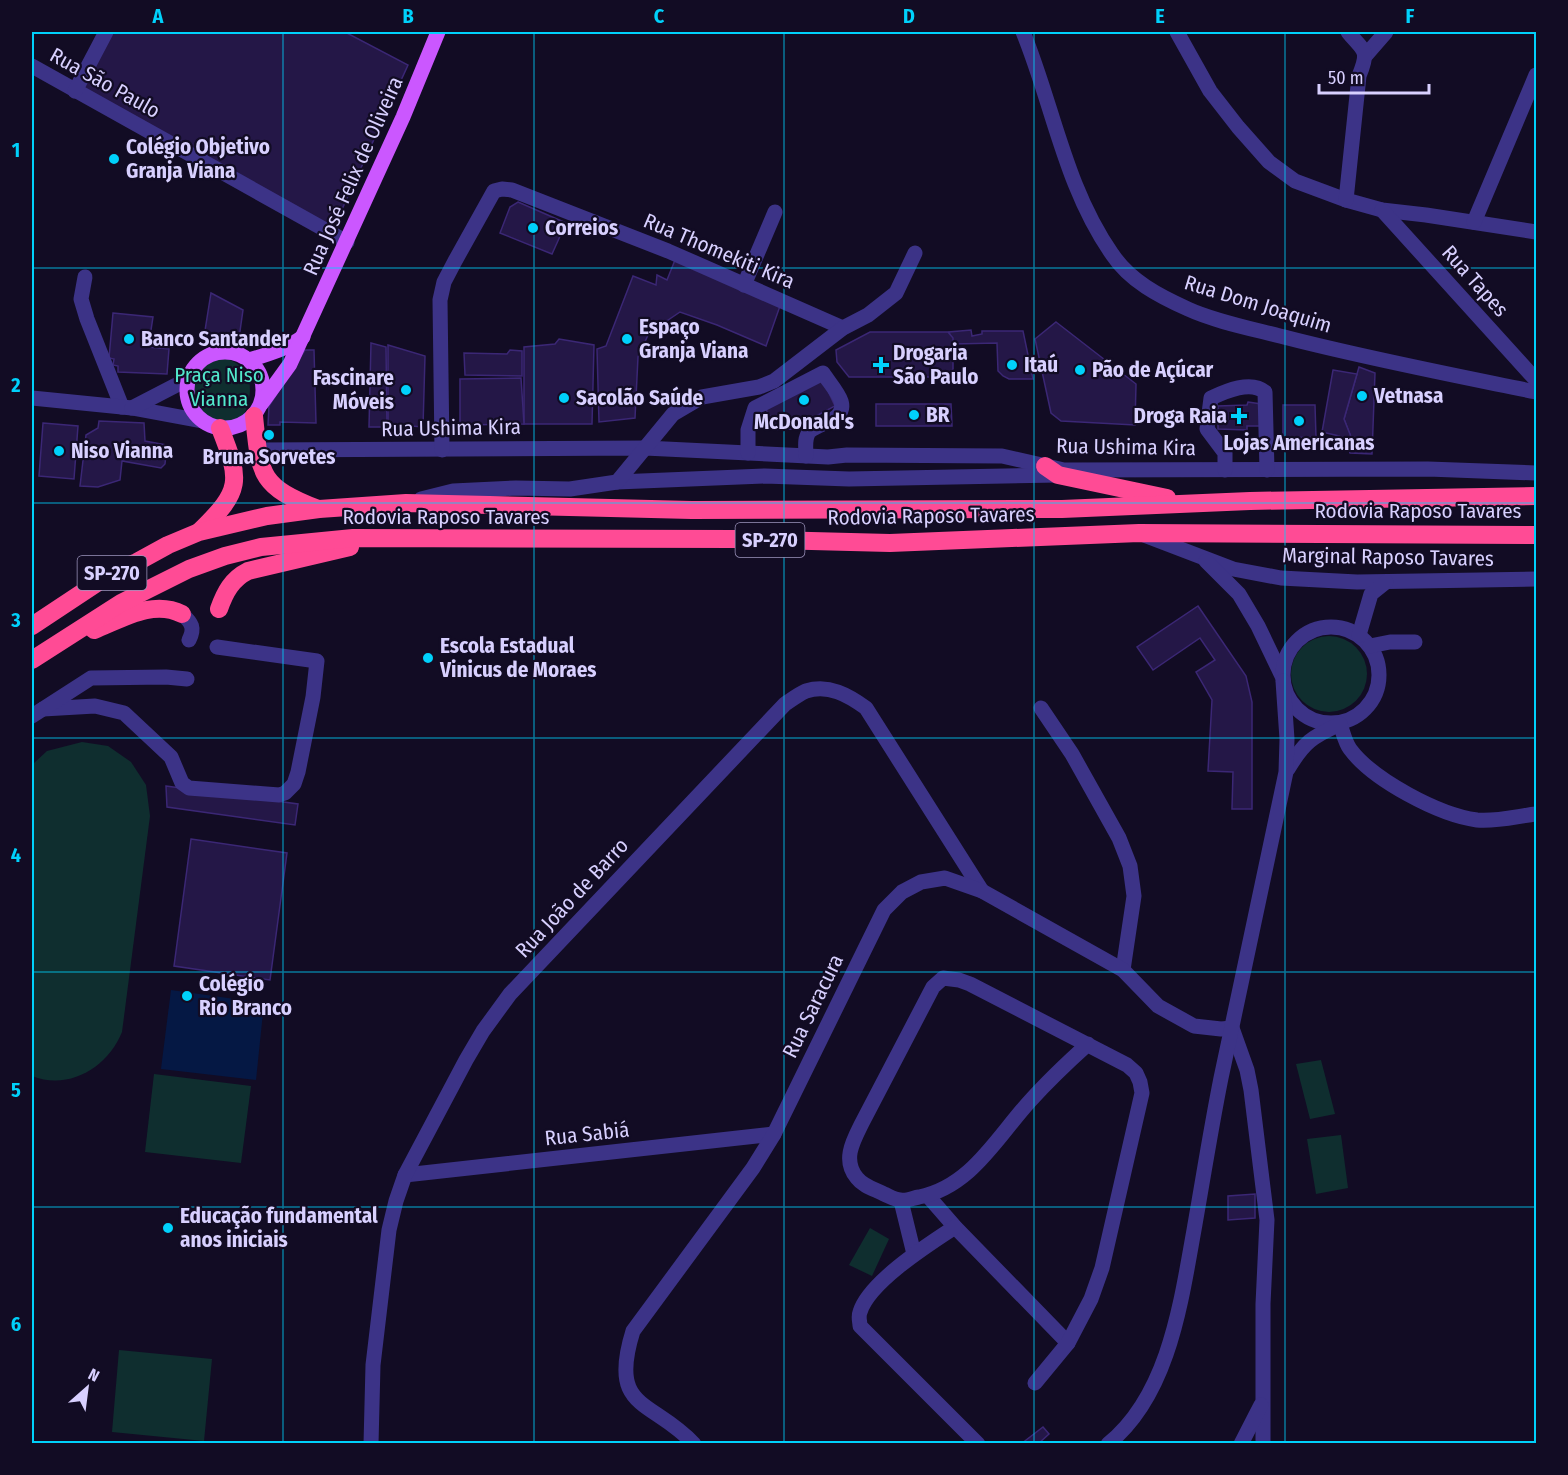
<svg xmlns="http://www.w3.org/2000/svg" width="1568" height="1475" font-family="'Fira Sans Condensed',sans-serif">
	<rect width="100%" height="100%" fill="#120c24"/>
	<g fill="#0f2e2f">
		<path d="M219,357C256,363 255,395 241,421C192,435 163,364 219,357Z"/>
		<circle cx="1329" cy="674" r="38"/>
		<path d="M82,742L108,746L131,762L146,785L150,816L122,1032C108,1067 69,1091 32,1076V765L47,751Z"/>
		<polygon points="1321,1060 1335,1114 1310,1119 1296,1064"/>
		<polygon points="154,1074 251,1086 241,1163 145,1152"/>
		<polygon points="1341,1135 1348,1188 1316,1194 1307,1139"/>
		<polygon points="870,1228 889,1239 872,1276 849,1265"/>
		<polygon points="119,1350 212,1359 204,1441 112,1432"/>
	</g>
	<polygon fill="#051844" points="171,990 264,1003 256,1080 161,1069"/>
	<g fill="#241747" stroke="#3b2775" stroke-width="1.5">
		<polygon points="110,32 345,32 408,65 333,229 79,89"/>
		<polygon points="518,202 566,223 552,254 500,233 510,207"/>
		<polygon points="675,260 780,306 766,346 717,325 680,312 649,333 638,357 635,418 599,422 597,349 606,346 633,276 656,285 657,275 667,280"/>
		<polygon points="211,293 243,310 238,345 203,343"/>
		<polygon points="113,313 153,317 151,330 148,330 148,347 169,349 167,374 118,372 118,366 113,365 114,359 109,358"/>
		<polygon points="1056,322 1136,384 1135,425 1061,421 1051,413 1035,339"/>
		<polygon points="971,330 972,336 982,334 982,331 1023,331 1033,379 1009,379 1003,376 998,371 997,343 953,344 949,332"/>
		<polygon points="870,332 948,332 953,338 953,369 948,376 941,377 849,377 837,362 836,350"/>
		<polygon points="559,339 594,345 592,424 524,424 524,347 555,344"/>
		<polygon points="371,343 386,347 387,427 369,427"/>
		<polygon points="388,345 425,356 423,427 388,424"/>
		<polygon points="305,350 314,350 316,423 280,422 280,425 268,425 269,406"/>
		<polygon points="510,350 522,351 522,376 465,375 464,353 507,354"/>
		<polygon points="1359,367 1375,373 1372,454 1350,453 1347,444 1353,442 1344,419"/>
		<polygon points="1333,370 1357,374 1344,419 1353,442 1345,445 1339,436 1322,432"/>
		<polygon points="521,378 524,424 460,425 460,379"/>
		<polygon points="822,378 835,406 792,429 778,430 765,408"/>
		<polygon points="1248,402 1261,404 1261,426 1247,426 1247,430 1218,429 1218,406 1247,405"/>
		<polygon points="876,404 951,404 952,426 876,426"/>
		<polygon points="1283,405 1315,405 1316,437 1283,438"/>
		<polygon points="99,421 144,423 145,441 167,445 165,464 161,468 122,461 120,480 98,487 80,486 86,435 98,428"/>
		<polygon points="43,423 78,426 74,479 39,476"/>
		<polygon points="1198,606 1246,676 1252,702 1252,809 1232,809 1233,772 1208,771 1212,700 1196,672 1215,660 1200,638 1153,670 1137,647"/>
		<polygon points="166,786 298,804 295,825 167,807"/>
		<polygon points="191,839 287,853 270,980 174,966"/>
		<polygon points="1255,1194 1255,1218 1228,1220 1228,1196"/>
		<polygon points="1043,1427 1049,1434 1038,1444 1021,1444"/>
	</g>
	<g fill="none" stroke-linecap="round" stroke-linejoin="round">
		<g stroke="#3c3387" stroke-width="15">
			<path d="M1023,32C1053,105 1065,187 1112,254C1130,281 1159,296 1188,309C1216,322 1258,330 1288,338C1370,359 1453,375 1536,392"/>
			<polyline points="1177,32 1210,91 1238,127 1269,162 1295,181 1346,200 1382,210 1426,215 1536,232"/>
			<polyline points="1366,55 1386,32"/>
			<polyline points="32,66 347,242"/>
			<polyline points="75,91 106,32"/>
			<path d="M1346,200L1359,76C1370,49 1364,52 1348,32"/>
			<polyline points="1382,210 1536,380"/>
			<polyline points="1474,222 1536,75"/>
			<polyline points="85,277 81,299 87,319 122,407"/>
			<polyline points="744,285 775,212"/>
			<polyline points="32,398 132,408 202,421"/>
			<polyline points="132,408 188,379"/>
			<polyline points="257,450 645,448 828,457 847,455 1002,456 1064,470 1428,469 1536,473"/>
			<polyline points="442,450 440,300 444,282 455,261 494,191 502,189 512,190 668,251 843,328"/>
			<path d="M748,453V430L755,408L823,373C828,381 838,392 841,401C847,421 818,422 809,432C804,439 806,448 806,456"/>
			<path d="M1225,470V453L1207,429L1211,398C1226,391 1251,380 1265,392L1267,470"/>
			<polyline points="617,482 765,476 849,479 1058,475"/>
			<polyline points="421,499 453,491 516,488 570,489 617,482 673,414 702,397 759,387 774,381 843,328 868,315 896,293 915,253"/>
			<polyline points="1144,535 1233,569 1281,578 1357,582 1536,579"/>
			<polyline points="1206,561 1239,594 1258,626 1282,676"/>
			<path d="M182,614C192,623 195,628 189,640"/>
			<circle cx="1331" cy="675" r="48"/>
			<polyline points="1359,635 1371,594 1386,582"/>
			<polyline points="1370,646 1390,642 1415,642"/>
			<polyline points="1041,708 1072,754 1119,838 1130,866 1134,896 1123,970"/>
			<polyline points="43,709 95,706 124,713 171,757 182,783 189,788 279,795 285,793 294,784 298,772 313,697 317,661 217,647"/>
			<polyline points="32,716 91,678 166,677 187,679"/>
			<path d="M1288,769C1304,742 1312,737 1340,724C1343,732 1345,742 1350,749C1373,780 1439,815 1477,820C1496,822 1518,816 1536,814"/>
			<polyline points="405,1175 774,1134"/>
			<polyline points="928,1196 955,1227 1068,1343"/>
			<polyline points="901,1201 914,1254"/>
			<path d="M955,1227C929,1244 869,1282 860,1312C858,1317 860,1322 860,1326L978,1444"/>
			<path d="M1035,1383L1068,1343L1091,1299L1102,1268L1142,1093L1140,1082L1136,1073L1127,1065L970,984L959,980L943,978L933,987L862,1123C853,1141 842,1160 857,1178C863,1186 874,1189 884,1194C889,1196 895,1200 901,1200C906,1201 913,1198 919,1197C971,1187 997,1137 1030,1101C1048,1081 1068,1062 1088,1044"/>
			<path d="M371,1444L373,1365L389,1230L396,1201L405,1175L466,1060L483,1031L510,994L785,704C791,700 799,694 806,691C829,684 848,695 866,708L982,891"/>
			<path d="M694,1444C652,1399 608,1411 633,1331L753,1168L774,1134L884,910L902,892L921,882L945,878L982,891L1123,970L1158,1006L1194,1026L1221,1029L1232,1028L1247,1070L1251,1090L1267,1220L1263,1304V1444"/>
			<path d="M1108,1444C1169,1395 1181,1302 1194,1230C1203,1179 1211,1128 1221,1078C1242,976 1265,874 1286,772L1287,739L1283,681"/>
			<polyline points="1241,1444 1261,1405"/>
		</g>
		<g stroke="#cb57ff" stroke-width="15">
			<circle cx="225" cy="390" r="38"/>
			<path d="M249,360C269,354 286,349 303,337"/>
			<polyline points="261,404 290,364 403,117 438,32"/>
		</g>
		<g stroke="#ff4b95" stroke-width="18">
			<path d="M254,416C260,475 259,486 318,509"/>
			<polyline points="1045,466 1058,475 1167,498"/>
			<path d="M200,531C242,490 241,481 220,428"/>
			<path d="M219,609C225,592 232,579 248,571L350,547"/>
			<polyline points="32,626 115,571 137,562 168,545 199,532 267,516 319,509 406,503 692,510 1062,509 1250,501 1536,496"/>
			<path d="M94,630C122,619 153,599 182,614"/>
			<polyline points="32,660 121,603 189,569 225,556 261,547 353,538 735,539 890,543 1139,533 1536,535"/>
		</g>
	</g>
	<path fill="none" stroke="#00d1fb" stroke-width="1.5" stroke-opacity="0.55" d="M283,32V1444M534,32V1444M784,32V1444M1034,32V1444M1285,32V1444M32,268H1536M32,503H1536M32,738H1536M32,972H1536M32,1207H1536"/>
	<g fill="#00d1fb" stroke="#120c24" stroke-width="2">
		<circle cx="114" cy="159" r="6"/>
		<circle cx="533" cy="228" r="6"/>
		<circle cx="129" cy="339" r="6"/>
		<circle cx="627" cy="339" r="6"/>
		<path d="M878 356h6v6h6v6h-6v6h-6v-6h-6v-6h6z"/>
		<circle cx="1012" cy="365" r="6"/>
		<circle cx="1080" cy="370" r="6"/>
		<circle cx="406" cy="390" r="6"/>
		<circle cx="1362" cy="396" r="6"/>
		<circle cx="564" cy="398" r="6"/>
		<circle cx="804" cy="400" r="6"/>
		<circle cx="914" cy="415" r="6"/>
		<path d="M1236 407h6v6h6v6h-6v6h-6v-6h-6v-6h6z"/>
		<circle cx="1299" cy="421" r="6"/>
		<circle cx="269" cy="435" r="6"/>
		<circle cx="59" cy="451" r="6"/>
		<circle cx="428" cy="658" r="6"/>
		<circle cx="187" cy="996" r="6"/>
		<circle cx="168" cy="1228" r="6"/>
	</g>
	<g text-anchor="middle" stroke-width="4.5" stroke-linejoin="round" paint-order="stroke">
		<g fill="#120c24" stroke="#9d95bd" stroke-width="1.5">
			<rect x="735.5" y="523" width="69" height="34" rx="4.5"/>
			<rect x="77.5" y="556" width="69" height="34" rx="4.5"/>
		</g>
		<g font-size="20" font-weight="bold" fill="#d8d0ff">
			<text x="770" y="547">SP-270</text>
			<text x="112" y="580">SP-270</text>
		</g>
		<g font-size="21" fill="#d8d0ff" stroke="#120c24">
			<text transform="translate(105 83) rotate(29)" y="7">Rua São Paulo</text>
			<text transform="translate(353 176) rotate(-66)" y="7">Rua José Felix de Oliveira</text>
			<text transform="translate(719 251) rotate(23)" y="7">Rua Thomekiti Kira</text>
			<text transform="translate(1475 281) rotate(48)" y="7">Rua Tapes</text>
			<text transform="translate(1258 304) rotate(17)" y="7">Rua Dom Joaquim</text>
			<text transform="translate(451 428) rotate(-1)" y="7">Rua Ushima Kira</text>
			<text transform="translate(1126 447) rotate(1)" y="7">Rua Ushima Kira</text>
			<text x="1418" y="518">Rodovia Raposo Tavares</text>
			<text transform="translate(931 516) rotate(-1)" y="7">Rodovia Raposo Tavares</text>
			<text x="446" y="524">Rodovia Raposo Tavares</text>
			<text transform="translate(1388 557) rotate(1)" y="7">Marginal Raposo Tavares</text>
			<text transform="translate(572 898) rotate(-47)" y="7">Rua João de Barro</text>
			<text transform="translate(813 1006) rotate(-64)" y="7">Rua Saracura</text>
			<text transform="translate(587 1134) rotate(-6)" y="7">Rua Sabiá</text>
		</g>
		<g font-size="21" font-weight="bold" fill="#d8d0ff" stroke="#120c24" text-anchor="start">
			<text x="126" y="154">Colégio Objetivo<tspan x="126" dy="24">Granja Viana</tspan></text>
			<text x="545" y="235">Correios</text>
			<text x="639" y="334">Espaço<tspan x="639" dy="24">Granja Viana</tspan></text>
			<text x="141" y="346">Banco Santander</text>
			<text x="893" y="360">Drogaria<tspan x="893" dy="24">São Paulo</tspan></text>
			<text x="1024" y="372">Itaú</text>
			<text x="1092" y="377">Pão de Açúcar</text>
			<text x="394" y="385" text-anchor="end">Fascinare<tspan x="394" dy="24">Móveis</tspan></text>
			<text x="1374" y="403">Vetnasa</text>
			<text x="576" y="405">Sacolão Saúde</text>
			<text x="926" y="422">BR</text>
			<text x="1227" y="423" text-anchor="end">Droga Raia</text>
			<text x="804" y="429" text-anchor="middle">McDonald's</text>
			<text x="1299" y="450" text-anchor="middle">Lojas Americanas</text>
			<text x="71" y="458">Niso Vianna</text>
			<text x="269" y="464" text-anchor="middle">Bruna Sorvetes</text>
			<text x="440" y="653">Escola Estadual<tspan x="440" dy="24">Vinicus de Moraes</tspan></text>
			<text x="199" y="991">Colégio<tspan x="199" dy="24">Rio Branco</tspan></text>
			<text x="180" y="1223">Educação fundamental<tspan x="180" dy="24">anos iniciais</tspan></text>
		</g>
		<g font-size="21" fill="#52e9cd" stroke="#120c24">
			<text x="219" y="382">Praça Niso<tspan x="219" dy="24">Vianna</tspan></text>
		</g>
	</g>
	<rect width="1568" height="1475" fill="none" stroke="#120c24" stroke-width="66"/>
	<g transform="translate(87 1388) rotate(28)" stroke="#120c24" stroke-width="4.5" paint-order="stroke">
	<path d="M0-4.5L10 22L0 15L-10 22Z" fill="#d8d0ff"/>
	<text y="-9" font-size="16" font-weight="bold" text-anchor="middle" fill="#d8d0ff">N</text>
	</g>
	<path d="M1319 84v9h110v-9" fill="none" stroke="#d8d0ff" stroke-width="3"/>
	<text x="1328" y="84" font-size="18" fill="#d8d0ff" stroke="#120c24" stroke-width="4.5" paint-order="stroke">50 m</text>
	<rect x="33" y="33" width="1502" height="1409" fill="none" stroke="#00d1fb" stroke-width="2"/>
	<g font-size="20" text-anchor="middle" font-weight="bold" fill="#00d1fb">
		<text x="158" y="23">A</text>
		<text x="408" y="23">B</text>
		<text x="659" y="23">C</text>
		<text x="909" y="23">D</text>
		<text x="1160" y="23">E</text>
		<text x="1410" y="23">F</text>
		<text x="16" y="157">1</text>
		<text x="16" y="392">2</text>
		<text x="16" y="627">3</text>
		<text x="16" y="862">4</text>
		<text x="16" y="1097">5</text>
		<text x="16" y="1331">6</text>
	</g>
</svg>
